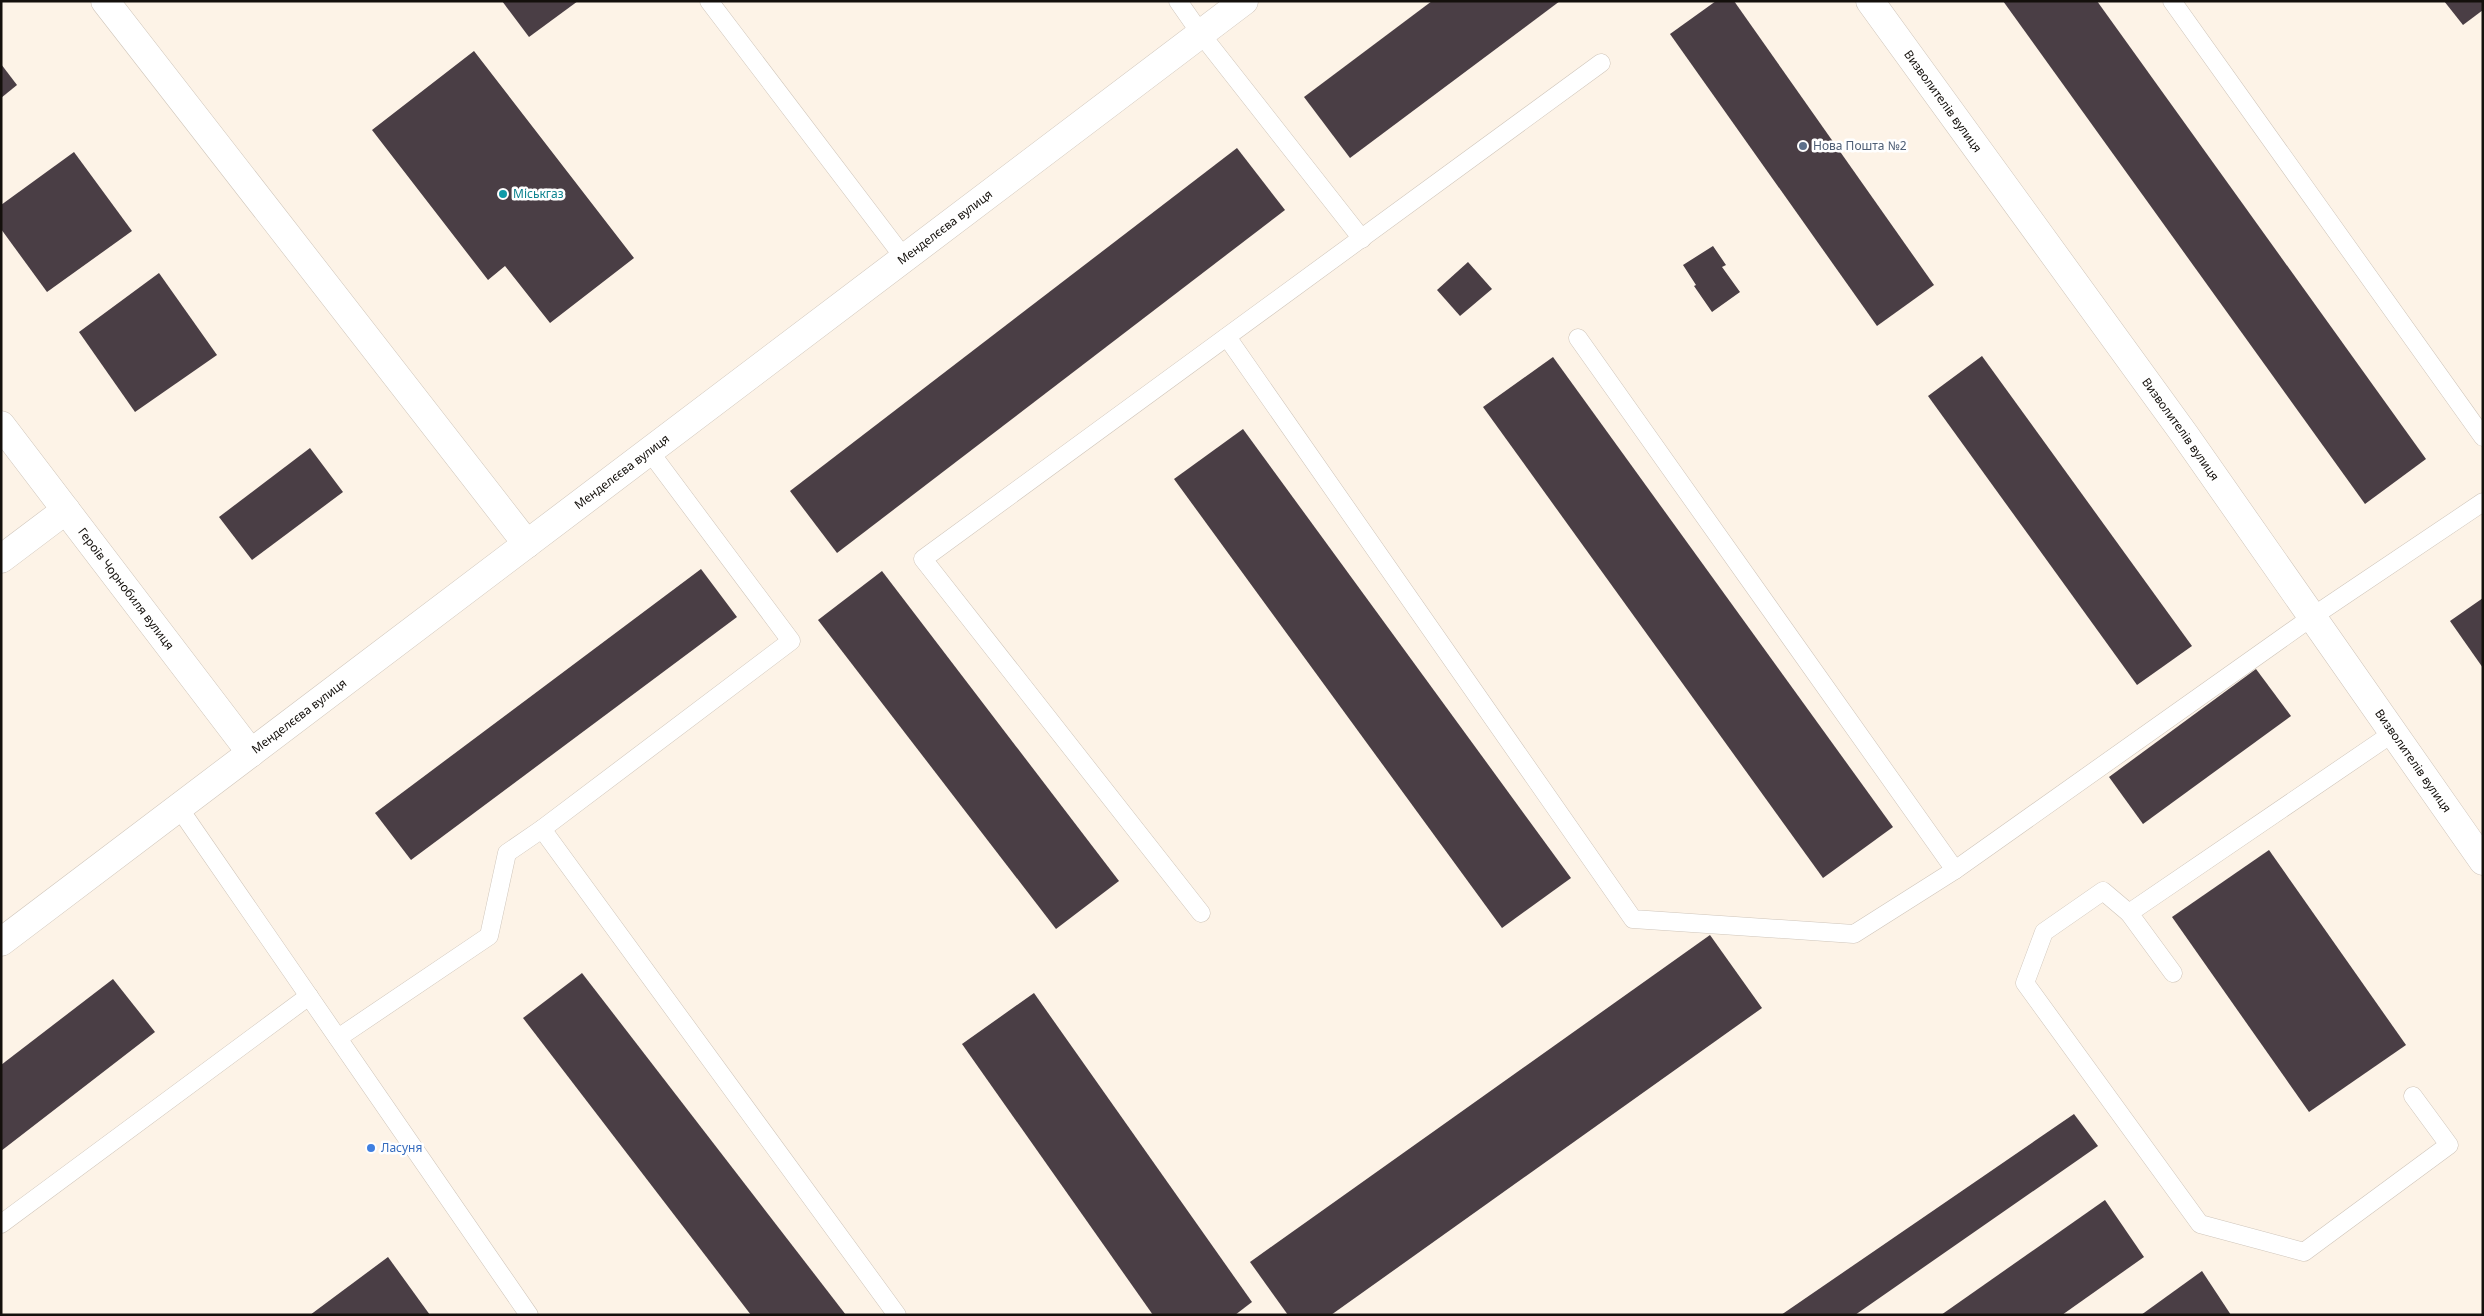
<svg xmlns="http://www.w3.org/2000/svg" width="2484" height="1316" font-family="'Noto Sans',sans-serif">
	<rect width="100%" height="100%" fill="#fdf3e7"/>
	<g fill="#4a3e45">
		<polygon points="502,1 578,1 529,37"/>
		<polygon points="1432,1 1560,1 1350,158 1304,97"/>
		<polygon points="1716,1 1734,1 1934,285 1877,326 1670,34"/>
		<polygon points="2003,1 2097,1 2426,459 2365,504"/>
		<polygon points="2444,1 2483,1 2483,10 2463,25"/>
		<polygon points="474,51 634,258 550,323 505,266 488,280 372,130"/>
		<polygon points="1,64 17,85 1,98"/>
		<polygon points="1237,148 1285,210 837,553 790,491"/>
		<polygon points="74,152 132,231 47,292 1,229 1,205"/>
		<polygon points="1713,246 1726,265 1722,267 1740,292 1712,312 1694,286 1696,285 1683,265"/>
		<polygon points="1468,262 1492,289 1460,316 1437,290"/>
		<polygon points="159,273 217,355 135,412 79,332"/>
		<polygon points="1982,356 2192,646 2137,685 1928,396"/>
		<polygon points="1553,357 1893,827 1823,878 1483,407"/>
		<polygon points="1243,429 1571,878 1502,928 1174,479"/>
		<polygon points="310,448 343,492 252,560 219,517"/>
		<polygon points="701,569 737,617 411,860 375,813"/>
		<polygon points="882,571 1119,881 1056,929 818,620"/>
		<polygon points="2483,598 2483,668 2450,621"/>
		<polygon points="2256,669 2291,716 2143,824 2109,777"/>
		<polygon points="2269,850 2406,1045 2309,1112 2172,917"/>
		<polygon points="1710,935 1762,1008 1331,1315 1288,1315 1250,1262"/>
		<polygon points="582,973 846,1315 751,1315 523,1018"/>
		<polygon points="113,979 155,1032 1,1151 1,1065"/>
		<polygon points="1034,993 1252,1302 1235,1315 1153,1315 962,1044"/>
		<polygon points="2074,1114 2098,1146 1855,1315 1781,1315"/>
		<polygon points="2105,1200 2144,1257 2062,1315 1941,1315"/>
		<polygon points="388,1257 430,1315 310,1315"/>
		<polygon points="2202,1271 2231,1315 2141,1315"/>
	</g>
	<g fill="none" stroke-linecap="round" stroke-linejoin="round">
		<defs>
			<g id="service">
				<polyline points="709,1 905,259"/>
				<polyline points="1178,1 1201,34 1362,239"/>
				<polyline points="2172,1 2483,437"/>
				<polyline points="1227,337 1633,919 1854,934 1955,870 2312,617 2483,502"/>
				<polyline points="1578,338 1955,870"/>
				<polyline points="179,808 529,1315"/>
				<polyline points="542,829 897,1315"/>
				<polyline points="1201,913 923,559 1601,63"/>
				<polyline points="2129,913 2103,891 2044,932 2025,983 2200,1224 2304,1252 2449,1145 2413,1096"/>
				<polyline points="2173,973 2129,913 2393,733"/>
				<polyline points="338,1038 489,936 507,853 542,829 791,641 650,452"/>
				<polyline points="1,1224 309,996"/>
			</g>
			<g id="minor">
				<polyline points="105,1 527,544"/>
				<path id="s1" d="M1,425L251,753"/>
				<polyline points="1,559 66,510"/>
			</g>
			<g id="tertiary">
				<path id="s2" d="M1870,1L2185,435L2483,861"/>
				<path id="s3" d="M1,942L1244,1"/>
			</g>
		</defs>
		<use href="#service" stroke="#cfc5ba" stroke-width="19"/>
		<use href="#minor" stroke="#cfc5ba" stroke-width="29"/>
		<use href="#tertiary" stroke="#cfc5ba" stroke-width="29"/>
		<use href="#service" stroke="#fff" stroke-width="18"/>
		<use href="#minor" stroke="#fff" stroke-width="28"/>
		<use href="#tertiary" stroke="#fff" stroke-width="28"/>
	</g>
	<circle fill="#5c6f8a" stroke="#fff" stroke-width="2" cx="1803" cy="146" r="5"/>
	<circle fill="#0f9aa8" stroke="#fff" stroke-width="2" cx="503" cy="194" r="5"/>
	<circle fill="#3f7fe0" stroke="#fff" stroke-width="2" cx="371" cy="1148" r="5"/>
	<g text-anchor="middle" stroke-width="5" stroke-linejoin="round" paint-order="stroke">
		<g font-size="12" fill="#14100c" stroke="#fff">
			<text dy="4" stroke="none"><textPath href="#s2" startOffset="124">Визволителів вулиця</textPath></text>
			<text dy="4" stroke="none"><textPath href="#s3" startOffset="1184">Менделєєва вулиця</textPath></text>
			<text dy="4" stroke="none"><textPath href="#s2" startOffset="529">Визволителів вулиця</textPath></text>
			<text dy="4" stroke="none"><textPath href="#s3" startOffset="779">Менделєєва вулиця</textPath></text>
			<text dy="4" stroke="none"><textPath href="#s1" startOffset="206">Героїв Чорнобиля вулиця</textPath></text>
			<text dy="4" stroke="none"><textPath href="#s3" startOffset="374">Менделєєва вулиця</textPath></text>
			<text dy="4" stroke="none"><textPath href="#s2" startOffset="934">Визволителів вулиця</textPath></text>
		</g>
		<g font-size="12" fill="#4e5e75" stroke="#fff" text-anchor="start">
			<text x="1813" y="150">Нова Пошта №2</text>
		</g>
		<g font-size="12" fill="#0d838f" stroke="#fff" text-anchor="start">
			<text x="513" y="198">Міськгаз</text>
		</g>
		<g font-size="12" fill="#366cbe" stroke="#fff" text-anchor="start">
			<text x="381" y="1152">Ласуня</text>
		</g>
	</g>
	<rect width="2484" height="1316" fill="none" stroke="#14100c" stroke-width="5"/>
</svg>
